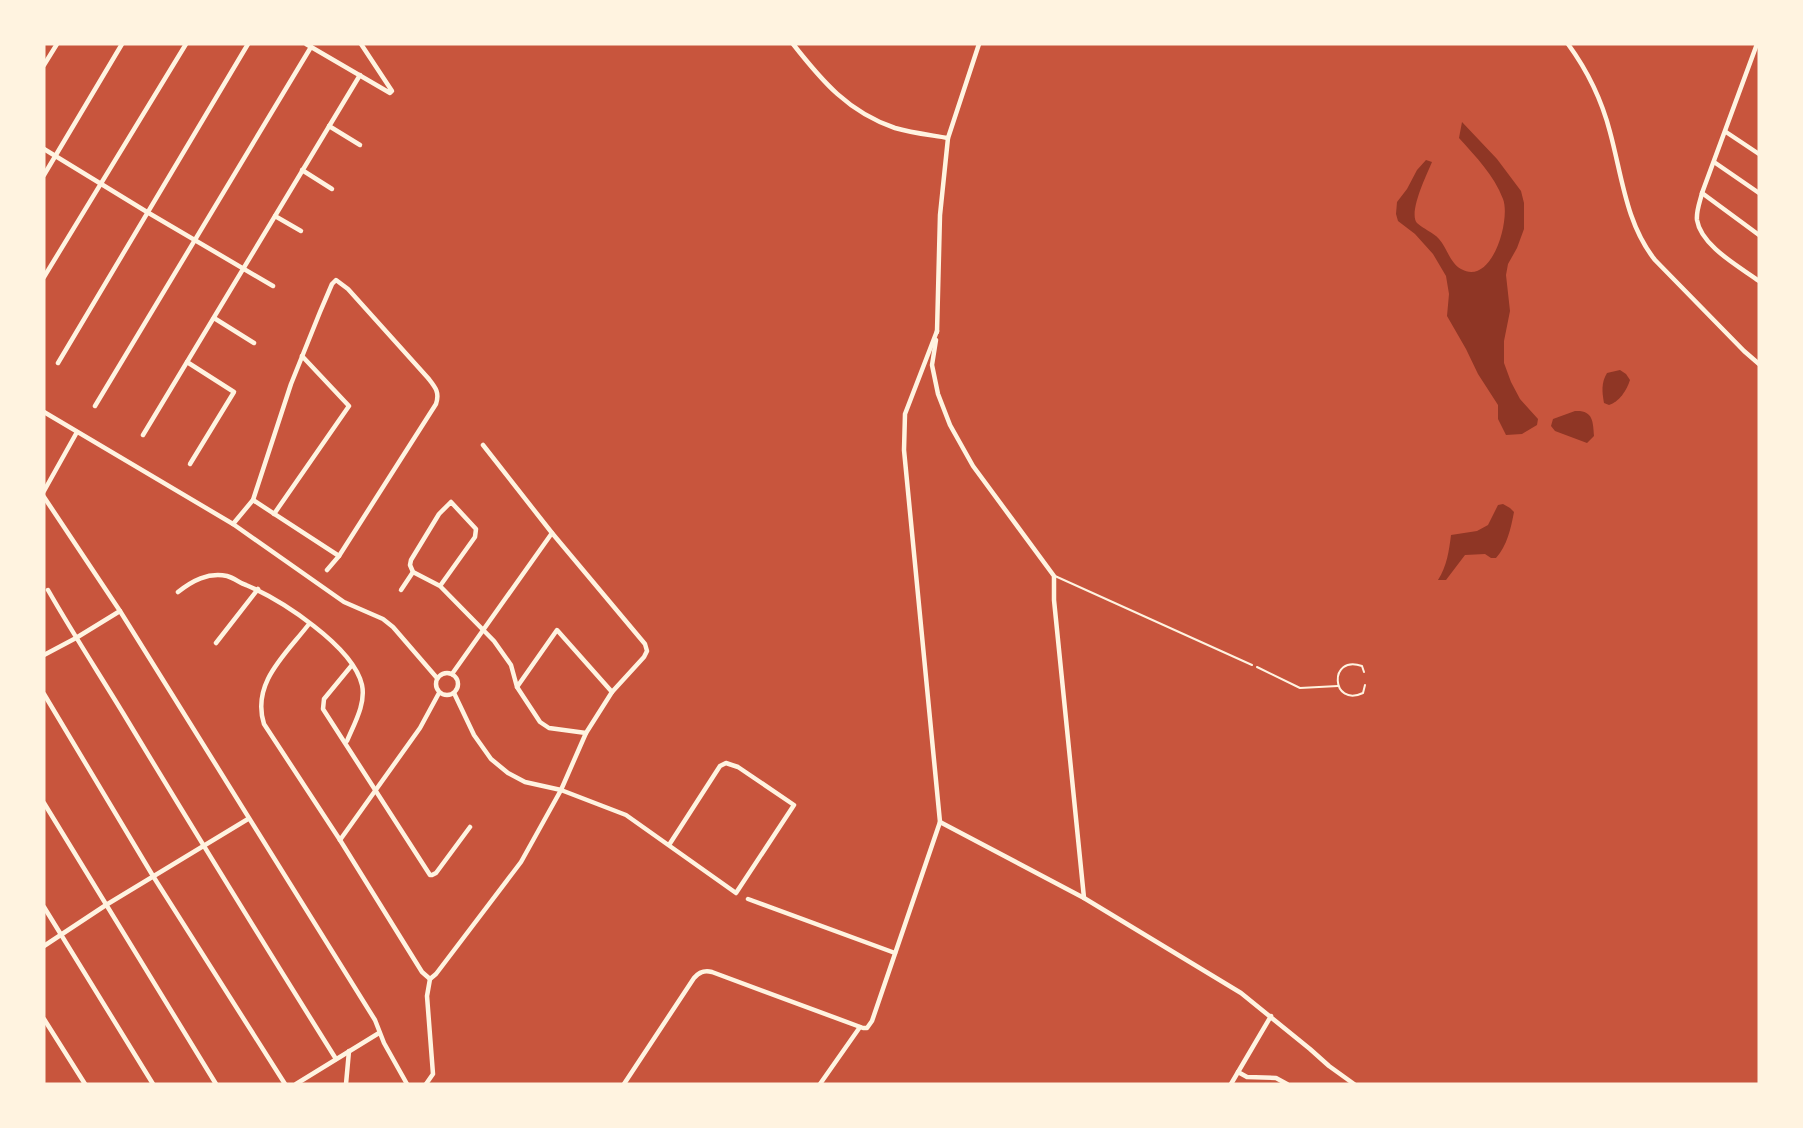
<svg xmlns="http://www.w3.org/2000/svg" width="1803" height="1128" font-family="'Nunito Sans',sans-serif">
	<rect width="100%" height="100%" fill="#c8553d"/>
	<g fill="#8f3625">
		<path d="M1462,122L1497,159L1521,191L1524,203V229L1517,248L1508,264L1506,275L1510,311L1504,341V363L1511,382L1520,399L1538,419L1537,425L1522,434L1506,435L1498,419V405L1478,374L1466,349L1447,316L1449,294L1446,276L1433,254L1415,234L1398,221L1396,214L1397,202L1407,189L1417,170L1426,160L1432,162C1427,174 1408,213 1417,223C1423,229 1433,232 1439,239C1447,248 1450,263 1461,269C1492,287 1511,219 1503,199C1494,175 1476,157 1459,138Z"/>
		<path d="M1620,370L1626,374L1630,380C1627,390 1619,402 1609,405L1604,403C1602,392 1601,383 1607,373Z"/>
		<path d="M1575,411C1593,410 1593,421 1594,436L1587,443L1555,431L1551,426L1553,419Z"/>
		<path d="M1503,504L1510,508L1514,512C1511,528 1507,546 1496,558H1491L1485,554L1465,555L1446,580H1438C1447,566 1449,551 1451,535L1477,531L1488,525L1498,505Z"/>
	</g>
	<g fill="none" stroke-linecap="round" stroke-linejoin="round">
		<g stroke="#fff3e0" stroke-width="2">
			<polyline points="1055,576 1252,665"/>
			<polyline points="1257,667 1300,688 1338,686"/>
			<path d="M1364,672L1362,666C1328,654 1331,708 1363,693L1365,685"/>
		</g>
		<g stroke="#fff3e0" stroke-width="4.5">
			<polyline points="306,44 390,93 392,91 361,44"/>
			<path d="M793,44C822,81 848,112 895,128C912,133 931,135 948,138"/>
			<path d="M1568,44C1587,70 1602,101 1610,132C1622,176 1626,224 1655,260L1744,351L1759,364"/>
			<path d="M1757,44L1702,193C1700,202 1696,211 1697,220C1701,246 1740,267 1759,281"/>
			<polyline points="44,65 57,44"/>
			<polyline points="329,126 360,145"/>
			<polyline points="1726,132 1759,154"/>
			<polyline points="44,149 147,212 273,286"/>
			<polyline points="1714,162 1759,193"/>
			<polyline points="302,170 332,189"/>
			<polyline points="44,175 122,44"/>
			<polyline points="1702,193 1759,235"/>
			<polyline points="275,216 301,231"/>
			<polyline points="44,277 186,44"/>
			<polyline points="214,318 254,343"/>
			<polyline points="937,332 940,215 948,138 979,44"/>
			<polyline points="936,340 932,365 938,394 950,425 973,466 1054,576 1054,600 1084,898"/>
			<polyline points="187,362 234,392 190,464"/>
			<polyline points="58,363 248,44"/>
			<polyline points="95,406 311,47"/>
			<polyline points="44,412 233,524 344,602 383,619 393,627 437,678"/>
			<polyline points="143,435 360,75"/>
			<polyline points="44,491 77,432"/>
			<polyline points="44,497 120,611 375,1020 384,1043 407,1084"/>
			<polyline points="253,500 339,556"/>
			<polyline points="274,514 349,406 302,356"/>
			<path d="M233,524L253,500L291,384L320,312L332,284L336,280L348,289L428,378C435,387 440,392 436,404L339,556L327,570"/>
			<polyline points="440,586 475,537 476,529 451,502 439,514 411,560 410,565 413,572 440,586 494,641 511,665 517,687 540,722 549,728 586,733"/>
			<path d="M48,590C72,632 98,672 123,713C193,829 264,944 336,1059"/>
			<polyline points="401,590 413,572"/>
			<path d="M178,592C192,581 208,572 227,576C234,578 240,583 246,585C281,600 353,646 362,685C366,704 354,724 347,741"/>
			<path d="M309,624C286,654 251,683 264,724L340,840L422,972L430,979L436,974L521,862L561,790L586,733L612,692L644,657L647,651L645,644L552,533L483,445"/>
			<polyline points="216,643 258,589"/>
			<polyline points="44,655 76,638 120,611"/>
			<polyline points="352,665 324,699 323,709 430,875 432,875 436,873 470,827"/>
			<circle cx="447" cy="684" r="11"/>
			<polyline points="452,674 552,533"/>
			<polyline points="517,687 557,630 612,692"/>
			<polyline points="454,693 474,735 491,759 508,773 525,782 561,790 626,815 736,893 794,805 738,767 726,763 720,766 669,845"/>
			<polyline points="44,694 153,876 285,1084"/>
			<polyline points="44,803 216,1084"/>
			<polyline points="940,822 1084,898 1241,993 1310,1049 1329,1066 1354,1084"/>
			<polyline points="340,840 420,728 439,693"/>
			<polyline points="748,899 895,953"/>
			<polyline points="44,907 153,1084"/>
			<polyline points="44,946 106,905 248,819"/>
			<polyline points="44,1019 85,1084"/>
			<polyline points="1238,1072 1247,1077 1276,1078 1287,1084"/>
			<polyline points="296,1084 379,1033"/>
			<polyline points="346,1084 349,1051"/>
			<polyline points="426,1084 433,1074 427,996 430,979"/>
			<path d="M624,1084L694,978C699,972 704,970 712,972L863,1028H867L872,1021L940,822L904,450L905,414L937,331"/>
			<polyline points="820,1084 860,1027"/>
			<polyline points="1231,1084 1271,1016"/>
		</g>
	</g>
	<rect width="1803" height="1128" fill="none" stroke="#fff3e0" stroke-width="91"/>
</svg>
